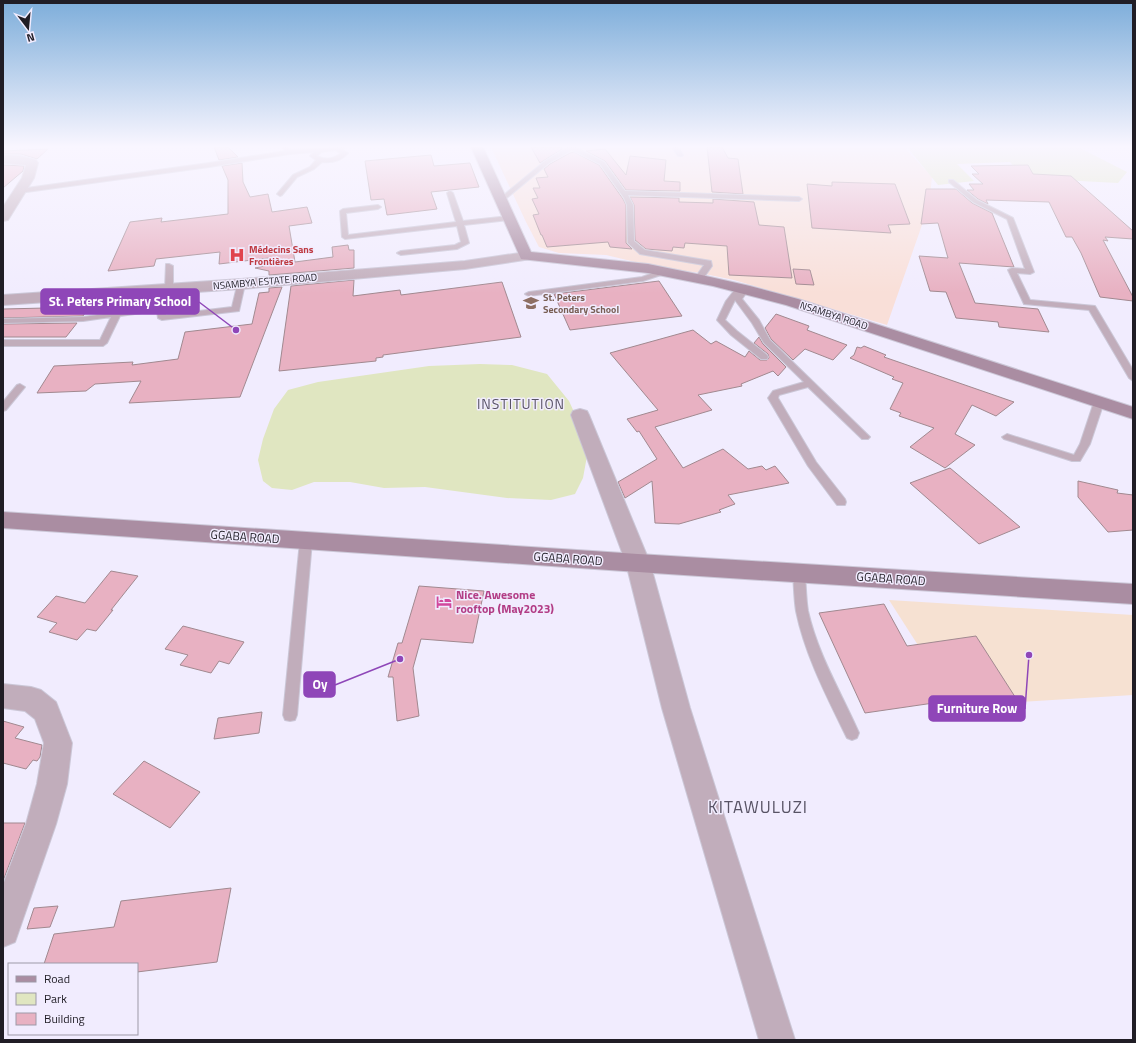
<svg xmlns="http://www.w3.org/2000/svg" width="1136" height="1043" font-family="'Titillium Web',sans-serif">
	<rect width="100%" height="100%" fill="#f1ecfe"/>
	<polygon fill="#f6e1d2" points="889,600 1133,615 1133,695 957,706"/>
	<polygon fill="#f9dfd8" points="491,147 904,147 932,177 929,205 887,325 734,280 695,272 669,270 606,255 559,253 539,247 526,222"/>
	<g fill="#e0e6c1">
		<polygon points="907,147 1078,147 1127,172 1118,183 1024,178 1010,162 957,164 974,181 938,185"/>
		<polygon points="480,364 512,365 547,374 569,401 589,445 583,478 575,494 551,500 507,498 425,487 384,488 350,482 314,482 292,490 272,488 263,481 258,460 263,439 274,409 288,390 318,382 429,366"/>
	</g>
	<g fill="#e8b1c2" stroke="#a18990">
		<polygon points="214,147 228,147 238,157 219,160"/>
		<polygon points="531,147 561,147 562,149 540,163"/>
		<polygon points="707,147 722,147 728,158 738,159 743,194 712,192"/>
		<polygon points="48,149 37,159 21,154 3,154 3,151"/>
		<polygon points="605,149 626,175 630,156 666,160 664,181 680,182 680,191 626,190 605,161 586,151"/>
		<polygon points="574,152 599,165 623,199 626,205 626,243 632,249 610,247 608,242 547,247 542,235 541,235 533,215 539,214 532,199 538,198 533,188 540,188 536,178 548,177 544,169 550,164 570,153"/>
		<polygon points="431,155 434,166 470,163 479,187 431,192 437,209 387,215 384,199 371,200 365,161"/>
		<polygon points="242,163 243,182 250,197 268,194 272,212 307,207 312,223 289,226 295,262 333,257 332,247 348,245 349,250 354,250 354,268 269,275 269,271 255,268 269,265 269,258 219,264 220,252 156,259 154,266 108,271 130,222 162,218 161,222 228,214 228,180 222,166"/>
		<polygon points="3,165 24,166 23,171 3,188"/>
		<polygon points="1028,165 1033,174 1071,176 1133,231 1133,239 1105,237 1108,241 1103,240 1133,297 1133,301 1100,297 1081,253 1072,237 1066,237 1049,202 986,200 988,204 978,199 967,190 974,190 969,184 983,184 972,174 979,174 971,166"/>
		<polygon points="832,182 895,184 910,224 888,225 891,233 812,228 807,184 832,186"/>
		<polygon points="926,189 956,189 972,203 992,213 1014,267 959,263 975,303 1038,309 1049,332 999,327 998,322 956,318 946,292 930,291 919,256 948,258 938,223 921,224"/>
		<polygon points="630,197 679,198 679,202 713,203 713,199 754,202 759,225 784,227 792,278 729,275 727,246 685,243 684,248 673,247 672,251 646,249 635,240 634,205"/>
		<polygon points="793,269 810,270 814,285 796,284"/>
		<polygon points="354,280 353,296 400,290 401,295 502,282 521,337 383,355 383,357 376,358 376,361 279,371 291,286"/>
		<polygon points="659,281 682,316 570,330 554,294"/>
		<polygon points="282,287 240,397 129,403 141,381 95,384 86,391 37,393 54,366 133,362 132,365 178,359 185,332 252,324 259,293 269,292 269,288"/>
		<polygon points="89,307 83,316 3,318 3,309"/>
		<polygon points="776,314 809,326 807,330 847,345 833,360 805,349 793,360 771,339 765,328"/>
		<polygon points="77,323 66,337 3,337 3,324"/>
		<polygon points="693,330 711,344 716,341 745,357 749,351 760,360 767,360 769,358 768,354 754,343 759,337 763,344 786,367 778,376 773,371 741,384 742,386 698,395 712,410 655,427 683,468 723,449 748,469 762,466 766,470 775,466 789,483 728,495 735,504 719,510 721,512 679,524 655,523 652,481 625,498 618,482 657,459 639,431 637,432 627,419 658,410 610,353"/>
		<polygon points="864,346 886,355 884,357 1014,402 996,416 972,405 955,434 975,445 945,468 910,447 934,428 899,416 901,413 890,409 903,383 892,379 894,377 850,358 854,355 857,347 861,348"/>
		<polygon points="950,468 1020,527 979,544 910,483"/>
		<polygon points="1078,481 1118,490 1117,493 1133,495 1133,530 1108,532 1078,497"/>
		<polygon points="111,571 138,576 111,610 113,610 96,631 87,629 77,640 49,632 57,623 37,617 56,596 85,603"/>
		<polygon points="419,586 484,591 473,643 421,639 413,668 419,716 397,721 393,677 388,677 398,643 402,643"/>
		<polygon points="884,604 907,646 976,636 1019,703 968,711 961,699 865,713 819,613"/>
		<polygon points="183,626 244,642 229,664 219,661 211,673 180,665 188,655 165,649"/>
		<polygon points="262,712 259,733 214,739 218,718"/>
		<polygon points="3,721 24,727 15,738 42,745 40,757 37,761 33,760 26,769 3,763"/>
		<polygon points="144,761 200,792 170,828 113,794"/>
		<polygon points="3,823 25,823 3,881"/>
		<polygon points="231,888 217,962 137,972 137,964 44,964 54,934 114,927 121,901"/>
		<polygon points="58,906 50,927 27,929 34,908"/>
	</g>
	<g fill="none" stroke-linecap="round" stroke-linejoin="round">
		<defs>
			<g id="service">
				<path d="M282,147H288L290,150L345,147L341,149L348,153C341,161 332,163 322,162L314,169L297,177L282,195L280,196L277,194L293,175L310,167L316,160L310,156L314,152L289,154L209,167L19,193L16,191L19,189L209,163L285,151ZM335,150L341,153C334,159 325,160 317,156L321,152Z"/>
				<polygon points="568,147 575,147 604,162 625,191 799,197 802,199 799,201 628,195 633,205 634,241 645,250 711,261 712,266 702,280 699,280 695,278 704,265 640,254 628,243 627,205 624,198 600,164 572,150 549,163 503,201 499,201 499,199 545,161"/>
				<polygon points="672,147 678,147 683,155 682,156 678,156"/>
				<polygon points="949,180 953,180 977,200 1013,218 1034,272 1030,274 1017,273 1030,300 1095,306 1133,370 1133,381 1129,378 1089,310 1024,304 1008,270 1012,268 1025,269 1007,219 973,202 949,182"/>
				<polygon points="450,191 453,193 463,221 509,216 512,218 509,220 464,225 469,243 457,249 401,255 397,253 401,251 455,245 461,242 457,226 345,239 342,237 340,211 343,209 378,205 381,207 378,209 346,213 348,235 456,222 447,193"/>
				<polygon points="166,264 169,264 173,266 173,289 169,291 165,289"/>
				<polygon points="664,269 668,271 667,273 643,281 529,296 525,294 529,292 642,277"/>
				<polygon points="238,282 244,282 245,284 239,311 162,320 158,318 157,311 120,316 107,343 103,346 3,346 3,340 100,340 111,317 83,321 3,323 3,319 83,317 161,306 165,308 166,315 232,307"/>
				<polygon points="737,287 745,287 749,289 742,299 759,320 770,340 870,437 868,439 862,439 808,387 779,395 778,398 816,462 845,499 846,502 845,505 837,505 808,466 768,398 773,391 804,382 764,343 752,323 735,300 725,320 737,331 767,355 768,357 767,359 761,359 731,335 717,320 726,301"/>
				<polygon points="20,384 25,387 6,410 3,411 3,402 17,385"/>
				<polygon points="1099,399 1104,402 1090,444 1080,461 1072,461 1004,439 1002,437 1007,434 1074,455 1080,444 1094,402"/>
				<polygon points="306,537 310,538 312,541 297,715 295,720 290,721 285,720 283,715 300,541 302,538"/>
				<path d="M799,569L803,571L805,574C806,586 806,599 808,611C818,655 841,692 859,733L857,738L852,740L847,738C827,697 805,655 796,611C794,599 794,586 793,574L795,571Z"/>
			</g>
			<g id="minor">
				<polygon points="3,155 21,156 36,160 38,163 34,178 8,220 3,221 3,207 22,178 26,165 3,163"/>
				<polygon points="580,409 587,411 589,415 650,563 690,708 795,1040 759,1040 662,708 626,563 571,415 573,411"/>
				<polygon points="3,684 31,687 41,690 56,702 72,743 67,784 56,824 15,942 3,947 3,885 26,824 37,784 44,743 35,719 25,711 3,708"/>
			</g>
			<polygon id="tertiary" points="526,252 531,253 533,256 531,259 465,269 241,289 3,305 3,295 241,279 465,261"/>
			<g id="secondary">
				<polygon points="471,147 483,147 531,252 648,264 697,274 750,286 798,299 1133,407 1133,419 786,305 713,286 648,273 521,259"/>
				<polygon points="3,512 638,554 1133,584 1133,604 638,572 3,528"/>
			</g>
		</defs>
		<use href="#service" stroke="#cbc7d7" stroke-width="2"/>
		<use href="#minor" stroke="#cbc7d7" stroke-width="2"/>
		<use href="#tertiary" stroke="#cbc7d7" stroke-width="2"/>
		<use href="#secondary" stroke="#cbc7d7" stroke-width="2"/>
		<use href="#service" fill="#c1adbb" fill-rule="evenodd"/>
		<use href="#minor" fill="#c1adbb" fill-rule="evenodd"/>
		<use href="#tertiary" fill="#c1adbb" fill-rule="evenodd"/>
		<use href="#secondary" fill="#aa8da2" fill-rule="evenodd"/>
	</g>
	<linearGradient id="sky" x2="0" y2="1"><stop stop-color="#7dadda"/><stop offset="0.5" stop-color="#f9f6ff"/><stop offset="1" stop-color="#f9f6ff" stop-opacity="0"/></linearGradient>
	<rect width="1136" height="293" fill="url(#sky)"/>
	<defs>
		<symbol id="hospital-bare" viewBox="-9 -9 18 18"><path d="M-5-5h3v3.5h4V-5h3V5h-3V1.5h-4V5h-3Z" fill="#e0444e" stroke="#f1ecfe" stroke-width="2.5" paint-order="stroke"/></symbol>
		<symbol id="school-bare" viewBox="-9 -9 18 18"><path d="M0-5L7-2L0 1L-7-2ZM-4 1L0 2.5L4 1V4Q0 6-4 4Z" fill="#8d6e63" stroke="#f1ecfe" stroke-width="2.5" paint-order="stroke"/></symbol>
		<symbol id="hotel-bare" viewBox="-9 -9 18 18"><path d="M-6-4.5h1.5V1H6V5H4.5V3h-9V5H-6ZM-4 0a1.8 1.8 0 1 1 3.6 0ZM.5 0V-2.5h3Q6-2.5 6 0Z" fill="#d1479c" stroke="#f1ecfe" stroke-width="2.5" paint-order="stroke"/></symbol>
	</defs>
	<g fill-rule="evenodd">
		<use href="#hospital-bare" x="226" y="244" width="22" height="22"/>
		<use href="#school-bare" x="520" y="292" width="22" height="22"/>
		<use href="#hotel-bare" x="433" y="591" width="22" height="22"/>
	</g>
	<g text-anchor="middle" stroke-width="3" stroke-linejoin="round" paint-order="stroke">
		<g font-size="10" font-weight="bold" fill="#be3a42" stroke="#f1ecfe" text-anchor="start">
			<text x="249" y="253">Médecins Sans<tspan x="249" dy="12">Frontières</tspan></text>
		</g>
		<g font-size="10" fill="#201d25" stroke="#f1ecfe">
			<text transform="translate(265 281) rotate(-5)" y="4">NSAMBYA ESTATE ROAD</text>
			<text transform="translate(834 315) rotate(18)" y="4">NSAMBYA ROAD</text>
		</g>
		<g font-size="10" font-weight="bold" fill="#785e54" stroke="#f1ecfe" text-anchor="start">
			<text x="543" y="301">St. Peters<tspan x="543" dy="12">Secondary School</tspan></text>
		</g>
		<g font-size="12" fill="#201d25" stroke="#f1ecfe">
			<text transform="translate(245 537) rotate(4)" y="4">GGABA ROAD</text>
			<text transform="translate(568 559) rotate(4)" y="4">GGABA ROAD</text>
			<text transform="translate(891 579) rotate(4)" y="4">GGABA ROAD</text>
		</g>
		<g font-size="12" font-weight="bold" fill="#b23c85" stroke="#f1ecfe" text-anchor="start">
			<text x="456" y="599">Nice. Awesome<tspan x="456" dy="14">rooftop (May2023)</tspan></text>
		</g>
		<g font-size="14" letter-spacing="1" fill="#585365" stroke="#f1ecfe">
			<text x="521" y="409">INSTITUTION</text>
		</g>
		<g font-size="17" letter-spacing="1" fill="#585365" stroke="#f1ecfe">
			<text x="758" y="813">KITAWULUZI</text>
		</g>
	</g>
	<path fill="none" stroke="#8f46b8" stroke-width="1.5" d="M236 330L199 302M400 659L335 685M1029 655L1025 709"/>
	<g fill="#8f46b8" stroke="#f1ecfe" stroke-width="1.5">
		<circle cx="236" cy="330" r="4"/>
		<circle cx="400" cy="659" r="4"/>
		<circle cx="1029" cy="655" r="4"/>
	</g>
	<g fill="#8f46b8" stroke="#8f46b8" stroke-width="1.5">
		<rect x="41" y="289" width="158" height="25" rx="4"/>
		<rect x="304" y="672" width="31" height="25" rx="4"/>
		<rect x="929" y="696" width="96" height="25" rx="4"/>
	</g>
	<g font-size="13" text-anchor="middle" font-weight="bold" fill="#fff">
		<text x="120" y="306">St. Peters Primary School</text>
		<text x="320" y="689">Oy</text>
		<text x="977" y="713">Furniture Row</text>
	</g>
	<rect width="1136" height="1043" fill="none" stroke="#201d25" stroke-width="8"/>
	<rect x="8" y="963" width="130" height="72" fill="#f1ecfe" stroke="#9d99a7"/>
	<rect x="16" y="976" width="20" height="6" fill="#aa8da2" stroke="#9d99a7"/>
	<text x="44" y="983" font-size="12" fill="#201d25">Road</text>
	<rect x="16" y="993" width="20" height="12" fill="#e0e6c1" stroke="#9d99a7"/>
	<text x="44" y="1003" font-size="12" fill="#201d25">Park</text>
	<rect x="16" y="1013" width="20" height="12" fill="#e8b1c2" stroke="#9d99a7"/>
	<text x="44" y="1023" font-size="12" fill="#201d25">Building</text>
	<g transform="translate(28 28) rotate(164)" stroke="#f1ecfe" stroke-width="3" paint-order="stroke">
	<path d="M0-3L7 15L0 10L-7 15Z" fill="#201d25"/>
	<text y="-6" font-size="11" font-weight="bold" text-anchor="middle" fill="#201d25">N</text>
	</g>
</svg>
